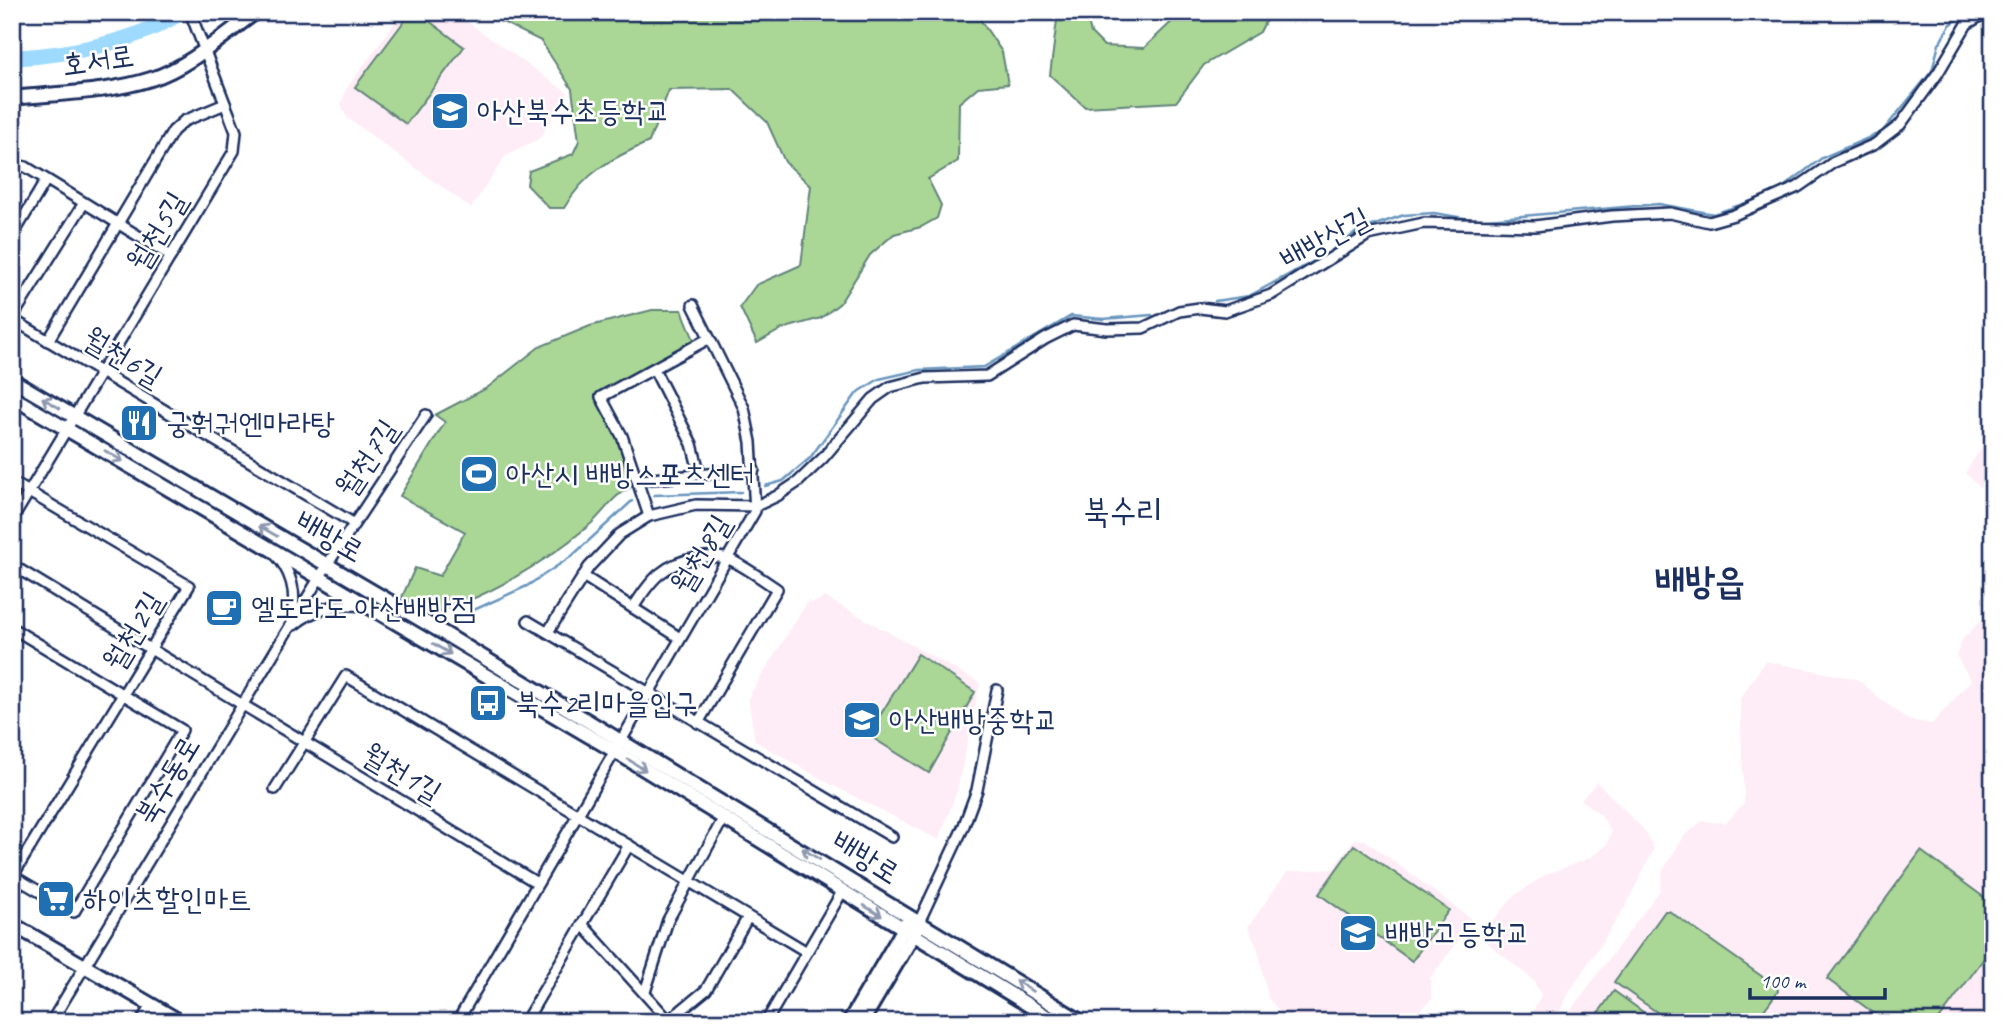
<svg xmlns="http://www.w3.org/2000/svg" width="2005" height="1034" font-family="Caveat,'Poor Story',sans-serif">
	<rect width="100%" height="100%" fill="#fff"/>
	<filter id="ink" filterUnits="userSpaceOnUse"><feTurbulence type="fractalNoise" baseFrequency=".0143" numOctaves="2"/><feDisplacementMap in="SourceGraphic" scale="14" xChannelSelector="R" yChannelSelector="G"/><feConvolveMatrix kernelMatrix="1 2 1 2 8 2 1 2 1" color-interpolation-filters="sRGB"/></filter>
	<g filter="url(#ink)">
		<g fill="#feedf6">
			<polygon points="403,12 453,12 568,93 540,138 505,157 471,208 347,118 341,104 346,89"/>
			<polygon points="1993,430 1993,500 1965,473"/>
			<polygon points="825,597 980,683 957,791 939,840 828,783 755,741 748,698 808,601 812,603"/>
			<polygon points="1993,608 1993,1022 1562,1022 1660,890 1663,870 1684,836 1702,821 1726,823 1744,803 1740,699 1765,661 1857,679 1906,719 1932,724 1971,680 1956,656 1962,640"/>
			<polygon points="1597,782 1646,832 1654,849 1625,907 1566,997 1555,1022 1528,1022 1541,995 1533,980 1479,936 1514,896 1545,875 1590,858 1607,845 1611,832 1601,815 1581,800"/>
			<polygon points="1354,839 1365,840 1474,921 1430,978 1432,999 1405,1022 1289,1022 1268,998 1258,950 1248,927 1287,872 1333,869"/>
		</g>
		<g fill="#aad796" stroke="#62837a" stroke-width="2">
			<polygon points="411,12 417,12 464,47 406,124 355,87"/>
			<path d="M482,12H975L1002,52L1008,84L978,87L959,103L958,161L928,179L941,205L937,218L921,227L894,234L870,255L840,303L821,318L782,329L757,343L740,307L756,285L801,265L811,186L785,162L767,122L732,89L669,90L649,142C612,158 585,172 564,208H549L527,185L529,171L573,154L579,141L572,89L541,41Z"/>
			<polygon points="1050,12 1085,12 1091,33 1104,46 1144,48 1182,12 1270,12 1260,32 1204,65 1176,102 1085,107 1050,75 1057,20"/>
			<path d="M652,310H682L694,340L595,396L618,437L635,485C609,497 607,511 587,527C547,561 481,602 430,613L402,597L415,568L440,576L465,532L400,496L445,422L435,415L487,388L539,347L590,326Z"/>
			<polygon points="918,654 975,692 929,773 868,735"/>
			<polygon points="1354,845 1449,910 1412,961 1319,894"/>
			<polygon points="1921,851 1993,904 1993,946 1937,1022 1886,1022 1827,979"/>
			<polygon points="1665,911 1669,911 1777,987 1778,991 1755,1022 1671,1022 1614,982"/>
			<polygon points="1614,991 1657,1022 1592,1022"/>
		</g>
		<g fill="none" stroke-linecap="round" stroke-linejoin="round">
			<g stroke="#6996be" stroke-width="2.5">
				<polyline points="1215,301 1249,296 1327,254 1358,231 1404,215 1434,213 1476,220 1659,204 1714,214 1763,197 1785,186 1822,158 1882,132 1932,71 1939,44 1950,25 1968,12"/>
				<polyline points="765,486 783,481 810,458 857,393 879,379 919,370 984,367 1071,316 1103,319 1152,315"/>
				<polyline points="654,495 741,492"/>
				<polyline points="456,618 527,586 572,556 632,501"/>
			</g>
			<path stroke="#9ddafe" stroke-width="16" d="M12,58C66,55 136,43 181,12"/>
			<defs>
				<g id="street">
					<polyline points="12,164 26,167 171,256"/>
					<polyline points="12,237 46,180"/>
					<polyline points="12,318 84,203"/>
					<polyline points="12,319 353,523"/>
					<polyline points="48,341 173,131 184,121 225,104"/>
					<polyline points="654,369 692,444 700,475"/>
					<polyline points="640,480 754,470"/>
					<polyline points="12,482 189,586 12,877"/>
					<polyline points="649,516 622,436 601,397 708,339"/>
					<polyline points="12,520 234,151 236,132 190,12"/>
					<path d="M274,553C291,570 298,594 291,617"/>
					<polyline points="12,565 537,883"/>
					<polyline points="583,576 680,638"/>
					<path d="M633,608C651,579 664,563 698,558C708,556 722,556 731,560C747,568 762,579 777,589L698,723"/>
					<polyline points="528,621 892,837"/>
					<path d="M294,625C313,609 338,602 362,606"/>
					<polyline points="12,628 182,730 74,912 13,876"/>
					<polyline points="548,632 589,567 620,534 649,516 696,505 756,506 777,496 798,482 823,458 873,399 890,387 925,378 987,376 1045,339 1073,325 1107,329 1143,328 1179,311 1200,308 1225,311 1271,295 1368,235 1424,223 1535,226 1612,216 1670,213 1709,222 1734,215 1798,187 1834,162 1875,144 1900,125 1938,73 1967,24 1987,12"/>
					<polyline points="275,789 346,676 807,952"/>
					<polyline points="919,922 963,828 977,790 997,690"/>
					<polyline points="582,924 670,1022"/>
					<polyline points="645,992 668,920 723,819"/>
					<polyline points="51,1022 327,565 426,415"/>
					<polyline points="141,1022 151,1005"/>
					<polyline points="457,1022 755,511 751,442 744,408 693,305"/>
					<polyline points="525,1022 629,845"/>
					<polyline points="667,1022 706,990 748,917"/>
					<polyline points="766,1022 842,892"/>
				</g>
				<g id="secondary">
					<path d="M12,98C58,93 108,93 151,79C189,67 224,35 256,12"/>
					<polyline points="12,380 445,634 1082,1022"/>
					<polyline points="12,397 613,750 1056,1022"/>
					<polyline points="12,924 181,1022"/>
					<polyline points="849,1022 907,923"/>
					<polyline points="862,1022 917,929"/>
				</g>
			</defs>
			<use href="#street" stroke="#1b2f5e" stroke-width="14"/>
			<use href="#secondary" stroke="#1b2f5e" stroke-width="18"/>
			<use href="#street" stroke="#fff" stroke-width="9"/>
			<use href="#secondary" stroke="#fff" stroke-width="12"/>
		</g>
		<defs><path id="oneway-shaft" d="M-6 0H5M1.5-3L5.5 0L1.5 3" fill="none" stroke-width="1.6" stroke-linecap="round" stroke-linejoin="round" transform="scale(1.75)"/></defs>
		<g stroke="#8d97ae">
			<use href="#oneway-shaft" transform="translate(51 403) rotate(-149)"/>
			<use href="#oneway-shaft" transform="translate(114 456) rotate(30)"/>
			<use href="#oneway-shaft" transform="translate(268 531) rotate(-150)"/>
			<use href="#oneway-shaft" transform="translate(442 649) rotate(31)"/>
			<use href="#oneway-shaft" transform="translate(637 765) rotate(32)"/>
			<use href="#oneway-shaft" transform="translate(811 854) rotate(-148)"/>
			<use href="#oneway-shaft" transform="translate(873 911) rotate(31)"/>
			<use href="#oneway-shaft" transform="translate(1024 986) rotate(-148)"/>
		</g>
	</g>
	<defs>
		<symbol id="school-square" viewBox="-11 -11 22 22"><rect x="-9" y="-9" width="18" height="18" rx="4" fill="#1f6fb2" stroke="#fff"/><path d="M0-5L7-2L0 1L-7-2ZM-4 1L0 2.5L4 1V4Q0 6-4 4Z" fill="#fff"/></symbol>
		<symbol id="restaurant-square" viewBox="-11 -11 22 22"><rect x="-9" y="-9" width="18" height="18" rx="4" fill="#1f6fb2" stroke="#fff"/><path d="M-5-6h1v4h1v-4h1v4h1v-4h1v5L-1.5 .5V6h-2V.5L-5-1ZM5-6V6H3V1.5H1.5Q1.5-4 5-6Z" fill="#fff"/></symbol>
		<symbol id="stadium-square" viewBox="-11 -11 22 22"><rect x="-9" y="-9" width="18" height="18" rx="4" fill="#1f6fb2" stroke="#fff"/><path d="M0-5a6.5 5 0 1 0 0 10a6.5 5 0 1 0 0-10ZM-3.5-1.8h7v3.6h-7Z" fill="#fff"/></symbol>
		<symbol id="cafe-square" viewBox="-11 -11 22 22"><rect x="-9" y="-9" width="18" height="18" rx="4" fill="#1f6fb2" stroke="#fff"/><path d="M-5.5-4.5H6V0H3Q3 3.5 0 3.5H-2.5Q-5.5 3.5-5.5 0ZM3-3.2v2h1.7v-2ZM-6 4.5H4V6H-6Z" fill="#fff"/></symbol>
		<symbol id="bus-square" viewBox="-11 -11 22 22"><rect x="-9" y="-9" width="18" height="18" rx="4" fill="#1f6fb2" stroke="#fff"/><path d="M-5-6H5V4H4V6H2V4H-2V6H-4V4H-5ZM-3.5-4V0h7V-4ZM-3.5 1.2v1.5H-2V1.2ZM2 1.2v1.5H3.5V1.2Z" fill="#fff"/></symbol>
		<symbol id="supermarket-square" viewBox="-11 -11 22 22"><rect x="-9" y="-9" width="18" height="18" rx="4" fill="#1f6fb2" stroke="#fff"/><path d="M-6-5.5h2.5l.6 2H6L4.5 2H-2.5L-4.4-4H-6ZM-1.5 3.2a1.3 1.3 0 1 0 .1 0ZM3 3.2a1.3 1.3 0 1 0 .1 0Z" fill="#fff"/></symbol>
	</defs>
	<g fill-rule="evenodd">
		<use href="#school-square" x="428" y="89" width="44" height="44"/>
		<use href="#restaurant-square" x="117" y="401" width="44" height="44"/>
		<use href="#stadium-square" x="457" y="452" width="44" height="44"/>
		<use href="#cafe-square" x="202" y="586" width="44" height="44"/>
		<use href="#bus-square" x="466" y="681" width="44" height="44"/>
		<use href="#school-square" x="840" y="698" width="44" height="44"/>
		<use href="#supermarket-square" x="34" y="877" width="44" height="44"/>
		<use href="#school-square" x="1336" y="911" width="44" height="44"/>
	</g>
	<g text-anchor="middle" stroke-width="5" stroke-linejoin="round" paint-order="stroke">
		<g font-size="30" fill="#1b2f5e" stroke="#fff">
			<text transform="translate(98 60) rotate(-8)" y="10">호서로</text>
			<text transform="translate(157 231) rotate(-59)" y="10">월천5길</text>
			<text transform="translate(1325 238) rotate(-28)" y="10">배방산길</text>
			<text transform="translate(123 357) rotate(31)" y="10">월천6길</text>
			<text transform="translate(367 458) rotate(-56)" y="10">월천7길</text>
			<text transform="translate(330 536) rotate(30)" y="10">배방로</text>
			<text transform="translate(701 554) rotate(-59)" y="10">월천8길</text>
			<text transform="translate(133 631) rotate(-59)" y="10">월천2길</text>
			<text transform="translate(402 773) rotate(31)" y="10">월천1길</text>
			<text transform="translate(167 780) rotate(-59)" y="10">북수동로</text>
			<text transform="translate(866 857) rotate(32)" y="10">배방로</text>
		</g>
		<g font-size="30" fill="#1b2f5e" stroke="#fff" text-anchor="start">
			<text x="477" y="121">아산북수초등학교</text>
			<text x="166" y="433">궁훠궈엔마라탕</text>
			<text x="506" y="484">아산시 배방스포츠센터</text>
			<text x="251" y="618">엘도라도 아산배방점</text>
			<text x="515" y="713">북수2리마을입구</text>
			<text x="889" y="730">아산배방중학교</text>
			<text x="83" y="909">하이츠할인마트</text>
			<text x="1385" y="943">배방고등학교</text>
		</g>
		<g font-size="33" fill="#1b2f5e" stroke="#fff">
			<text x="1123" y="522">북수리</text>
		</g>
		<g font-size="37" font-weight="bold" fill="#1b2f5e" stroke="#fff">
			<text x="1700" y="593">배방읍</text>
		</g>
	</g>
	<rect width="2005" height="1034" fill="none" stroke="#fff" stroke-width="42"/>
	<rect x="21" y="21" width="1963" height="992" fill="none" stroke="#1b2f5e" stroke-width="2.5" filter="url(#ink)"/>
	<path d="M1750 988v10h135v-10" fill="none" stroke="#1b2f5e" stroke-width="3.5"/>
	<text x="1760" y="988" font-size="21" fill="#1b2f5e" stroke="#ffffff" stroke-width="5" paint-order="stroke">100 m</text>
</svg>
